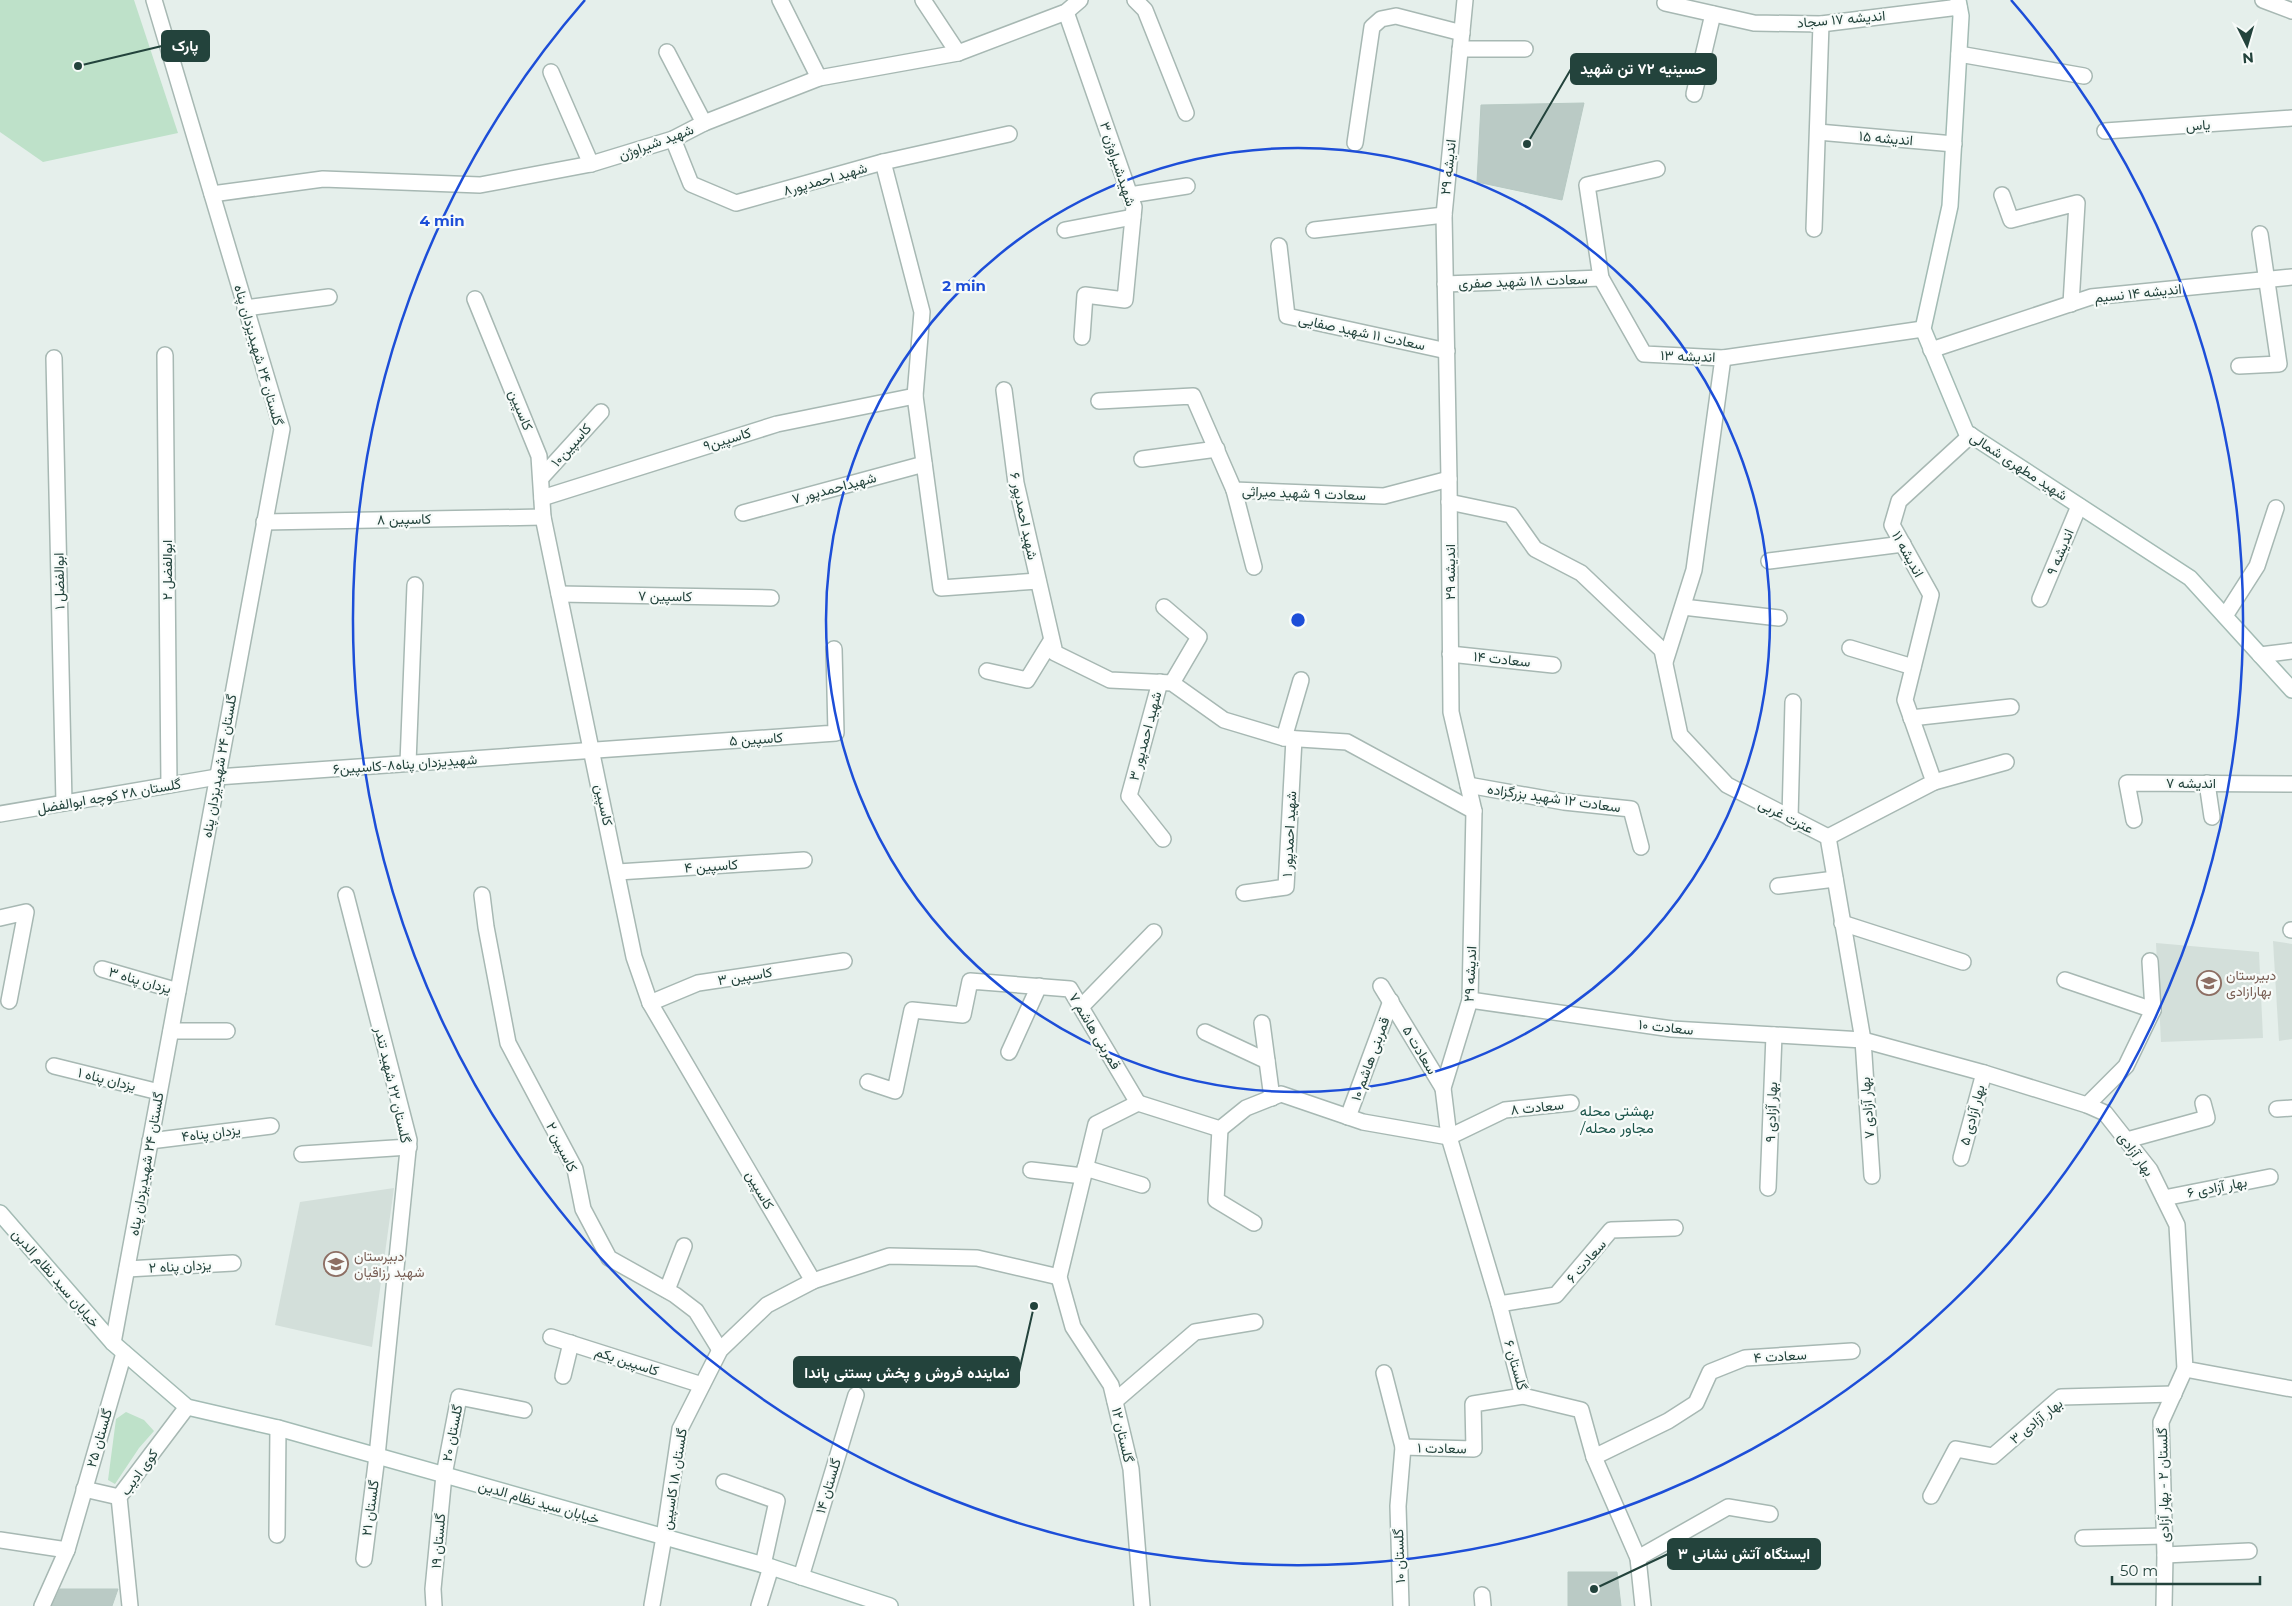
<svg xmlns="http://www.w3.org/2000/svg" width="2292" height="1606" font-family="Montserrat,Vazirmatn,sans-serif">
	<rect width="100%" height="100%" fill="#e5efeb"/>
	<g fill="#d3dfda">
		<polygon points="2273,941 2292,944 2292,1039 2279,1041"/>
		<polygon points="2156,943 2259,952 2263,1038 2161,1042"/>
		<polygon points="394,1188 372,1347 275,1325 300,1202"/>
	</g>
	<g fill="#bee1c9">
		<polygon points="0,0 134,0 178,133 43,162 0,132"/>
		<polygon points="126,1412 144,1420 154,1431 139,1448 115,1484 108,1480 116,1419"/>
	</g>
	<g fill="#bacac5" stroke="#b7c9c3">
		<polygon points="1584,103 1562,200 1477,182 1481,105"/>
		<polygon points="1568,1572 1617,1572 1621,1606 1568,1606"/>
		<polygon points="60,1589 118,1589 112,1606 52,1606"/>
	</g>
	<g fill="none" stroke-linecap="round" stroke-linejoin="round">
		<defs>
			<g id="street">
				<polyline points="780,0 819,78"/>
				<polyline points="923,0 958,53"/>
				<polyline points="1135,0 1145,10 1186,113"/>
				<polyline points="1465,0 1444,215 1449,479 1451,712 1474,811 1470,1000 1443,1088 1449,1137 1499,1304 1523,1396 1581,1410 1594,1457 1638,1558 1643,1606"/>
				<polyline points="2263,0 2292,11"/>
				<polyline points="1665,3 1754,23 1821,24 1959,7"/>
				<polyline points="1066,12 1134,207 1125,300 1085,295 1082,337"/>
				<polyline points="1460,49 1525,49"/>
				<polyline points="667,52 704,123"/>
				<polyline points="1959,54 2084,76"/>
				<polyline points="551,72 591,164"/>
				<polyline points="1694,94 1713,14"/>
				<polyline points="2105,131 2292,118"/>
				<polyline points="1818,132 1954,144"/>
				<polyline points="673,139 691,184 736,203 883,162 1009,134"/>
				<polyline points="1355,143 1372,27 1381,19 1396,16 1462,33"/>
				<polyline points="883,162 922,312 915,396 941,588 1038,581"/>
				<polyline points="1657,169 1587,185 1601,278 1644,354 1723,358 1923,329"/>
				<polyline points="212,194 323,179 480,185 591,164 673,139 704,123 819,78 958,53 1066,12 1080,0"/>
				<polyline points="1130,195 1187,186"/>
				<polyline points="2002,195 2011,220 2077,203 2071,304"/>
				<polyline points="1814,229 1821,24"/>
				<polyline points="1065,230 1133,217"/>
				<polyline points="1314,230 1444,215"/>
				<polyline points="1279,246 1287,316 1447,351"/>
				<polyline points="1445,284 1601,278"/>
				<polyline points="475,299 539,456 543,517 634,957 650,1003 813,1281"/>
				<polyline points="245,308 329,297"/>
				<polyline points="1931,350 2091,297 2292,277"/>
				<polyline points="165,355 169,785"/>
				<polyline points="54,358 64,803"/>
				<polyline points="2239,366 2279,364 2260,234"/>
				<polyline points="1004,390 1016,483 1055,653 1110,680 1172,683 1224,720 1284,738 1347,742 1474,811"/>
				<polyline points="1099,401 1193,396 1234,490 1384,496 1449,479"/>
				<polyline points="1142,459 1217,449"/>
				<polyline points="541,478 601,412"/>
				<polyline points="1234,490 1254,567"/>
				<polyline points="542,498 777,424 915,396"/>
				<polyline points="1449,502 1511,515 1535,549 1581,573 1662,650 1680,735 1727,785 1828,837 1863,1040 1872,1176"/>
				<polyline points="743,513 924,464"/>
				<polyline points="264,522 543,517"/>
				<polyline points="1769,561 1903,544"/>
				<polyline points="559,594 771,598"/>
				<polyline points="2040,599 2079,506"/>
				<polyline points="1164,607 1199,637 1172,683"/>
				<polyline points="1683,607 1779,618"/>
				<polyline points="2225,616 2257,566 2276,508"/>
				<polyline points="1850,648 1913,667"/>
				<polyline points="1450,654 1553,665"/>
				<polyline points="2260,655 2292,651"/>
				<polyline points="1665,662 1694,570 1723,358"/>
				<polyline points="987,671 1027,680 1051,641"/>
				<polyline points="1160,682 1129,796 1163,839"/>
				<polyline points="1911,718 2011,707"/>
				<polyline points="1284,738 1301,680"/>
				<polyline points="408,763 415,585"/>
				<polyline points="1934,782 2006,762"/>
				<polyline points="2207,783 2212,817"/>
				<polyline points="1468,785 1564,802 1631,809 1641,847"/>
				<polyline points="0,814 217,777 836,733 834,649"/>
				<polyline points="1790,818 1793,702"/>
				<polyline points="2134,820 2127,783 2292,784"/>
				<polyline points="1828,837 1934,782 1905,700 1931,595 1892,525 1899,501 1971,435"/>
				<polyline points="618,872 804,860"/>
				<polyline points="1778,886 1835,879"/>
				<polyline points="1244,893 1286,887 1294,739"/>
				<polyline points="346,895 409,1140 377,1456 364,1559"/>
				<polyline points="482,895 486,927 508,1043 575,1169 583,1209 609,1258 675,1295 696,1311 720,1350"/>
				<polyline points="0,918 26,912 9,1001"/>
				<polyline points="1842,923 1963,962"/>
				<polyline points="2291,930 2292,930"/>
				<polyline points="102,969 178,991"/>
				<polyline points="2065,980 2153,1010"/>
				<polyline points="1381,986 1443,1088"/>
				<polyline points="1470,1000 1672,1029 1863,1040 1984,1073 2087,1105 2105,1113 2150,1170 2177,1225 2185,1369 2292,1389"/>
				<polyline points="650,1003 698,983 844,961"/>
				<polyline points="1081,1007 1154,932"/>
				<polyline points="1262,1023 1272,1098"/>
				<polyline points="171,1031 227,1031"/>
				<polyline points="1205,1032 1267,1061"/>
				<polyline points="1009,1052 1039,986"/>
				<polyline points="54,1066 159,1092"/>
				<polyline points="868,1082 895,1091 912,1010 963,1015 970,981 1070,989 1138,1103"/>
				<polyline points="2087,1105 2126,1066 2153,1010 2150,961"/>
				<polyline points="2277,1109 2292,1108"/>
				<polyline points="1348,1117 1391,1001"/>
				<polyline points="1220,1129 1216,1200 1254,1223"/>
				<polyline points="1449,1137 1505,1110 1571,1103"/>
				<polyline points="2127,1140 2207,1118 2203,1103"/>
				<polyline points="150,1141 271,1126"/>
				<polyline points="302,1154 409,1147"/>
				<polyline points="1961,1158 1984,1073"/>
				<polyline points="1085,1168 1142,1185"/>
				<polyline points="1031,1170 1083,1176"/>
				<polyline points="1768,1188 1774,1035"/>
				<polyline points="2164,1198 2270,1177"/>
				<polyline points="127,1269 233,1263"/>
				<polyline points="667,1290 684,1246"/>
				<polyline points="1499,1304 1556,1295 1611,1230 1675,1228"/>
				<polyline points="551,1337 702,1385"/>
				<polyline points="113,1343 282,429 154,0"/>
				<polyline points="1384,1373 1403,1447"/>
				<polyline points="563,1376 571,1343"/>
				<polyline points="1115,1401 1195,1332 1255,1322"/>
				<polyline points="1594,1457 1668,1421 1696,1403 1710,1372 1745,1358 1852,1351"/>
				<polyline points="724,1482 777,1501 763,1565"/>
				<polyline points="84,1489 119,1497"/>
				<polyline points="1931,1496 1956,1449 1993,1456 2061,1397 2174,1394"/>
				<polyline points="277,1535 278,1428"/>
				<polyline points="2083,1538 2164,1536"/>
				<polyline points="0,1540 67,1550"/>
				<polyline points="2165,1555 2249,1551"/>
				<polyline points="1638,1558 1728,1507 1770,1514"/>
				<polyline points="801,1577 856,1395"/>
				<polyline points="1482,1595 1483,1606"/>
				<polyline points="652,1605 664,1537 680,1429 720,1350 767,1305 813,1281 889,1256 977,1258 1059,1277"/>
				<polyline points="42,1606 67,1550 124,1353"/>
				<polyline points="130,1606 119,1497 187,1407"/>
				<polyline points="434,1606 433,1589 444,1475 459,1397 524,1410"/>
				<polyline points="759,1606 771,1567"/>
				<polyline points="1142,1606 1131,1469 1111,1385 1073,1327 1059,1277 1096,1124 1138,1103 1220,1129 1246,1108 1281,1094 1363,1122 1449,1137"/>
				<polyline points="1401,1606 1398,1506 1403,1447 1474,1449 1473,1404 1523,1396"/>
				<polyline points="2164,1606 2165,1555 2161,1422 2185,1369"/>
			</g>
			<g id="secondary">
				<polyline points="1958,0 1961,16 1950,206 1923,329 1966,432 2190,578 2292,690"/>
				<polyline points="0,1213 113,1343 187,1407 278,1428 771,1567 890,1606"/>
			</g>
		</defs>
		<use href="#street" stroke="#a7b8b3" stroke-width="18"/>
		<use href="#secondary" stroke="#a3bbb4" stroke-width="18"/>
		<use href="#street" stroke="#fff" stroke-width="15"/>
		<use href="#secondary" stroke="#fff" stroke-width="15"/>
	</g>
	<g fill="none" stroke="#1d4ed8" stroke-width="2.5">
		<circle cx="1298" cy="620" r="472"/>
		<path d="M2011 0A945 945 0 1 1 585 0"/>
	</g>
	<defs>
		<symbol id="school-ring" viewBox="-11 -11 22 22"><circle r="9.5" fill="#f7fbf9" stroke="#8d6e63" stroke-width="1.5"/><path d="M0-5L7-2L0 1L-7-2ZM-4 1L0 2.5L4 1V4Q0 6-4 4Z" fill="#8d6e63"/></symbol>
	</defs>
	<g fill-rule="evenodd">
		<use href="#school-ring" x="2195" y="969" width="28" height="28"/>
		<use href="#school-ring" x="322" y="1250" width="28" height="28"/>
	</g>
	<g text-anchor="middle" stroke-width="4.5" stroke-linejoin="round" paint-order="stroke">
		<g font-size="14" fill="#23433c" stroke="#f7fbf9">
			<text transform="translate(1841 19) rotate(-5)" y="5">اندیشه ۱۷ سجاد</text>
			<text transform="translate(2198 125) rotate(-4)" y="5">یاس</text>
			<text transform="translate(1886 138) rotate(5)" y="5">اندیشه ۱۵</text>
			<text transform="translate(656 142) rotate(-20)" y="5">شهید شیراوژن</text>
			<text transform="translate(1118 164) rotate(72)" y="5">شهیدشیراوژن ۳</text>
			<text transform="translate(1448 167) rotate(-84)" y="5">اندیشه ۲۹</text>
			<text transform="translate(825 179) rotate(-16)" y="5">شهید احمدپور۸</text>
			<text transform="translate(1523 281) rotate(-2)" y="5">سعادت ۱۸ شهید صفری</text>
			<text transform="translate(2138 293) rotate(-6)" y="5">اندیشه ۱۴ نسیم</text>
			<text transform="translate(1362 332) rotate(12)" y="5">سعادت ۱۱ شهید صفایی</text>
			<text transform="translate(259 355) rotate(74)" y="5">گلستان ۲۴ شهیدیزدان پناه</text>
			<text transform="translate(1688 356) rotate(2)" y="5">اندیشه ۱۳</text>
			<text transform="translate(521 410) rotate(68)" y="5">کاسپین</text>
			<text transform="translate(727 439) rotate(-17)" y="5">کاسپین۹</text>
			<text transform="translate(571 445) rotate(-48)" y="5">کاسپین۱۰</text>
			<text transform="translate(2019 466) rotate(33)" y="5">شهید مطهری شمالی</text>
			<text transform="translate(834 488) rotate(-15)" y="5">شهیداحمدپور ۷</text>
			<text transform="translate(1304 493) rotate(2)" y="5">سعادت ۹ شهید میراثی</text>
			<text transform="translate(1024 516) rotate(78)" y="5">شهید احمدپور ۶</text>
			<text transform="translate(404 519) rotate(-1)" y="5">کاسپین ۸</text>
			<text transform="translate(2060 552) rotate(-67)" y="5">اندیشه ۹</text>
			<text transform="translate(1908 554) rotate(61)" y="5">اندیشه ۱۱</text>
			<text transform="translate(167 570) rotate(-90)" y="5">ابوالفضل ۲</text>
			<text transform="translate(1450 572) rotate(-90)" y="5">اندیشه ۲۹</text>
			<text transform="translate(59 581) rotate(-91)" y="5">ابوالفضل ۱</text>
			<text transform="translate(665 596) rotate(1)" y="5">کاسپین ۷</text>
			<text transform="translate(1502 659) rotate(6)" y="5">سعادت ۱۴</text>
			<text transform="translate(1145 736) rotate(-75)" y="5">شهید احمدپور ۳</text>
			<text transform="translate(756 739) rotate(-4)" y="5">کاسپین ۵</text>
			<text transform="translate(405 764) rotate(-4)" y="5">شهیدیزدان پناه۸-کاسپین۶</text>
			<text transform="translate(219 766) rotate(-80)" y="5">گلستان ۲۴ شهیدیزدان پناه</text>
			<text x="2191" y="788">اندیشه ۷</text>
			<text transform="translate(109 796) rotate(-10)" y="5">گلستان ۲۸ کوچه ابوالفضل</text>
			<text transform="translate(1554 798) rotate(8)" y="5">سعادت ۱۲ شهید بزرگزاده</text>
			<text transform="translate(604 805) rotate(78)" y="5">کاسپین</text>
			<text transform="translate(1786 816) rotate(27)" y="5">عترت غربی</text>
			<text transform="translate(1289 834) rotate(-87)" y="5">شهید احمدپور ۱</text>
			<text transform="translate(711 866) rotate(-4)" y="5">کاسپین ۴</text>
			<text transform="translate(1470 974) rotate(-87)" y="5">اندیشه ۲۹</text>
			<text transform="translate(745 976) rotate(-9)" y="5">کاسپین ۳</text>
			<text transform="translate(140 980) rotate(16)" y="5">یزدان پناه ۳</text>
			<text transform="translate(1666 1027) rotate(6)" y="5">سعادت ۱۰</text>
			<text transform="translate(1095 1031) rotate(59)" y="5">قمربنی هاشم ۷</text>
			<text transform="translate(1420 1050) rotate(59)" y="5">سعادت ۵</text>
			<text transform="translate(1370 1059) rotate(-70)" y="5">قمربنی هاشم ۱۰</text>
			<text transform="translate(107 1079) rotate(14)" y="5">یزدان پناه ۱</text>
			<text transform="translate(393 1085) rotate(77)" y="5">گلستان ۲۲ شهید تندر</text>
			<text transform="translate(1537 1107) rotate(-6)" y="5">سعادت ۸</text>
			<text transform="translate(1867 1108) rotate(-94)" y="5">بهار آزادی ۷</text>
			<text transform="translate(1771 1112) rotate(-88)" y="5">بهار آزادی ۹</text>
			<text transform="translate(1972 1115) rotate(-75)" y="5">بهار آزادی ۵</text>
			<text transform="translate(211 1133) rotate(-7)" y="5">یزدان پناه۴</text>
			<text transform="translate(562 1147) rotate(64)" y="5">کاسپین ۲</text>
			<text transform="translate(2136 1154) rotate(54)" y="5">بهار آزادی</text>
			<text transform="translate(146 1164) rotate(-80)" y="5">گلستان ۲۴ شهیدیزدان پناه</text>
			<text transform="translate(2217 1187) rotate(-11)" y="5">بهار آزادی ۶</text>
			<text transform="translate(760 1190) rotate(60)" y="5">کاسپین</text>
			<text transform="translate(1586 1261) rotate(-49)" y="5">سعادت ۶</text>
			<text transform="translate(180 1266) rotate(-3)" y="5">یزدان پناه ۲</text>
			<text transform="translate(56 1278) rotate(49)" y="5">خیابان سید نظام الدین</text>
			<text transform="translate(1780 1356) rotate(-4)" y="5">سعادت ۴</text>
			<text transform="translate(627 1361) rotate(18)" y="5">کاسپین یکم</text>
			<text transform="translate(1516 1365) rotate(74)" y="5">گلستان ۶</text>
			<text transform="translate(2036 1421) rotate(-39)" y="5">بهار آزادی ۳</text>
			<text transform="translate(452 1433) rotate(-79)" y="5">گلستان ۲۰</text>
			<text transform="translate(1123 1435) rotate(77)" y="5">گلستان ۱۲</text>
			<text transform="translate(99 1438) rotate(-74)" y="5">گلستان ۲۵</text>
			<text transform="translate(1442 1448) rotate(1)" y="5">سعادت ۱</text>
			<text transform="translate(139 1472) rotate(-54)" y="5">کوی ادیب</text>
			<text transform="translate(674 1479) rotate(-81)" y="5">گلستان ۱۸ کاسپین</text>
			<text transform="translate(2163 1485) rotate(-91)" y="5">گلستان ۲ - بهار آزادی</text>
			<text transform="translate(828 1486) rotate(-73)" y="5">گلستان ۱۴</text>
			<text transform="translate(539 1502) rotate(16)" y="5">خیابان سید نظام الدین</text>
			<text transform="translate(370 1508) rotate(-82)" y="5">گلستان ۲۱</text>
			<text transform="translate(438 1541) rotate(-85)" y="5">گلستان ۱۹</text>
			<text transform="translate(1399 1556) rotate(-92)" y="5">گلستان ۱۰</text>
		</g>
		<g font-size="14" fill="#785e54" stroke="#f7fbf9" text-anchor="start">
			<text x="2226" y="980">دبیرستان<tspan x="2226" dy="16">بهارازادی</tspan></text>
			<text x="354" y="1261">دبیرستان<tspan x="354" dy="16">شهید رزاقیان</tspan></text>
		</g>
		<g font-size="15" fill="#1d564c" stroke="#f7fbf9">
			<text x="1617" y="1116">بهشتی محله<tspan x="1617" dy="17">/مجاور محله</tspan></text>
		</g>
	</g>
	<circle cx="1298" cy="620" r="8" fill="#1d4ed8" stroke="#f7fbf9" stroke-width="2.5"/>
	<g font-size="15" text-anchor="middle" font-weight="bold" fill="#1d4ed8" stroke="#f7fbf9" stroke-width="4.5" stroke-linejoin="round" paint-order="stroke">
		<text x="442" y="226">4 min</text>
		<text x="964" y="291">2 min</text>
	</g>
	<path fill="none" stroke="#23433c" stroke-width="2" d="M78 66L162 46M1527 144L1571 69M1034 1306L1019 1372M1594 1589L1668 1554"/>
	<g fill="#23433c" stroke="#f7fbf9" stroke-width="2">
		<circle cx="78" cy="66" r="5"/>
		<circle cx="1527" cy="144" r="5"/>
		<circle cx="1034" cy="1306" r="5"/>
		<circle cx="1594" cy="1589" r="5"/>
	</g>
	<g fill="#23433c" stroke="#23433c" stroke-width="2">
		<rect x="162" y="31" width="47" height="30" rx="5"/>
		<rect x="1571" y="54" width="145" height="30" rx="5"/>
		<rect x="794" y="1357" width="225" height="30" rx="5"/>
		<rect x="1668" y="1539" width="152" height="30" rx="5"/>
	</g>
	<g font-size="15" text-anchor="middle" font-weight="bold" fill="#fff">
		<text x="185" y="51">پارک</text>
		<text x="1643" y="74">حسینیه ۷۲ تن شهید</text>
		<text x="907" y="1378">نماینده فروش و پخش بستنی پاندا</text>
		<text x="1744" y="1559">ایستگاه آتش نشانی ۳</text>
	</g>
	<g transform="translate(2247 45) rotate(175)" stroke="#f7fbf9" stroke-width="4" paint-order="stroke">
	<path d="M0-4L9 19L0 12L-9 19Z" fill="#23433c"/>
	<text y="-8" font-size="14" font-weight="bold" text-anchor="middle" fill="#23433c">N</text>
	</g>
	<path d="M2112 1576v8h148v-8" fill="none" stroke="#23433c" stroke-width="2.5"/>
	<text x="2120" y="1576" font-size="15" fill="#23433c" stroke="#f7fbf9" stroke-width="4" paint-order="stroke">50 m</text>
</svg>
